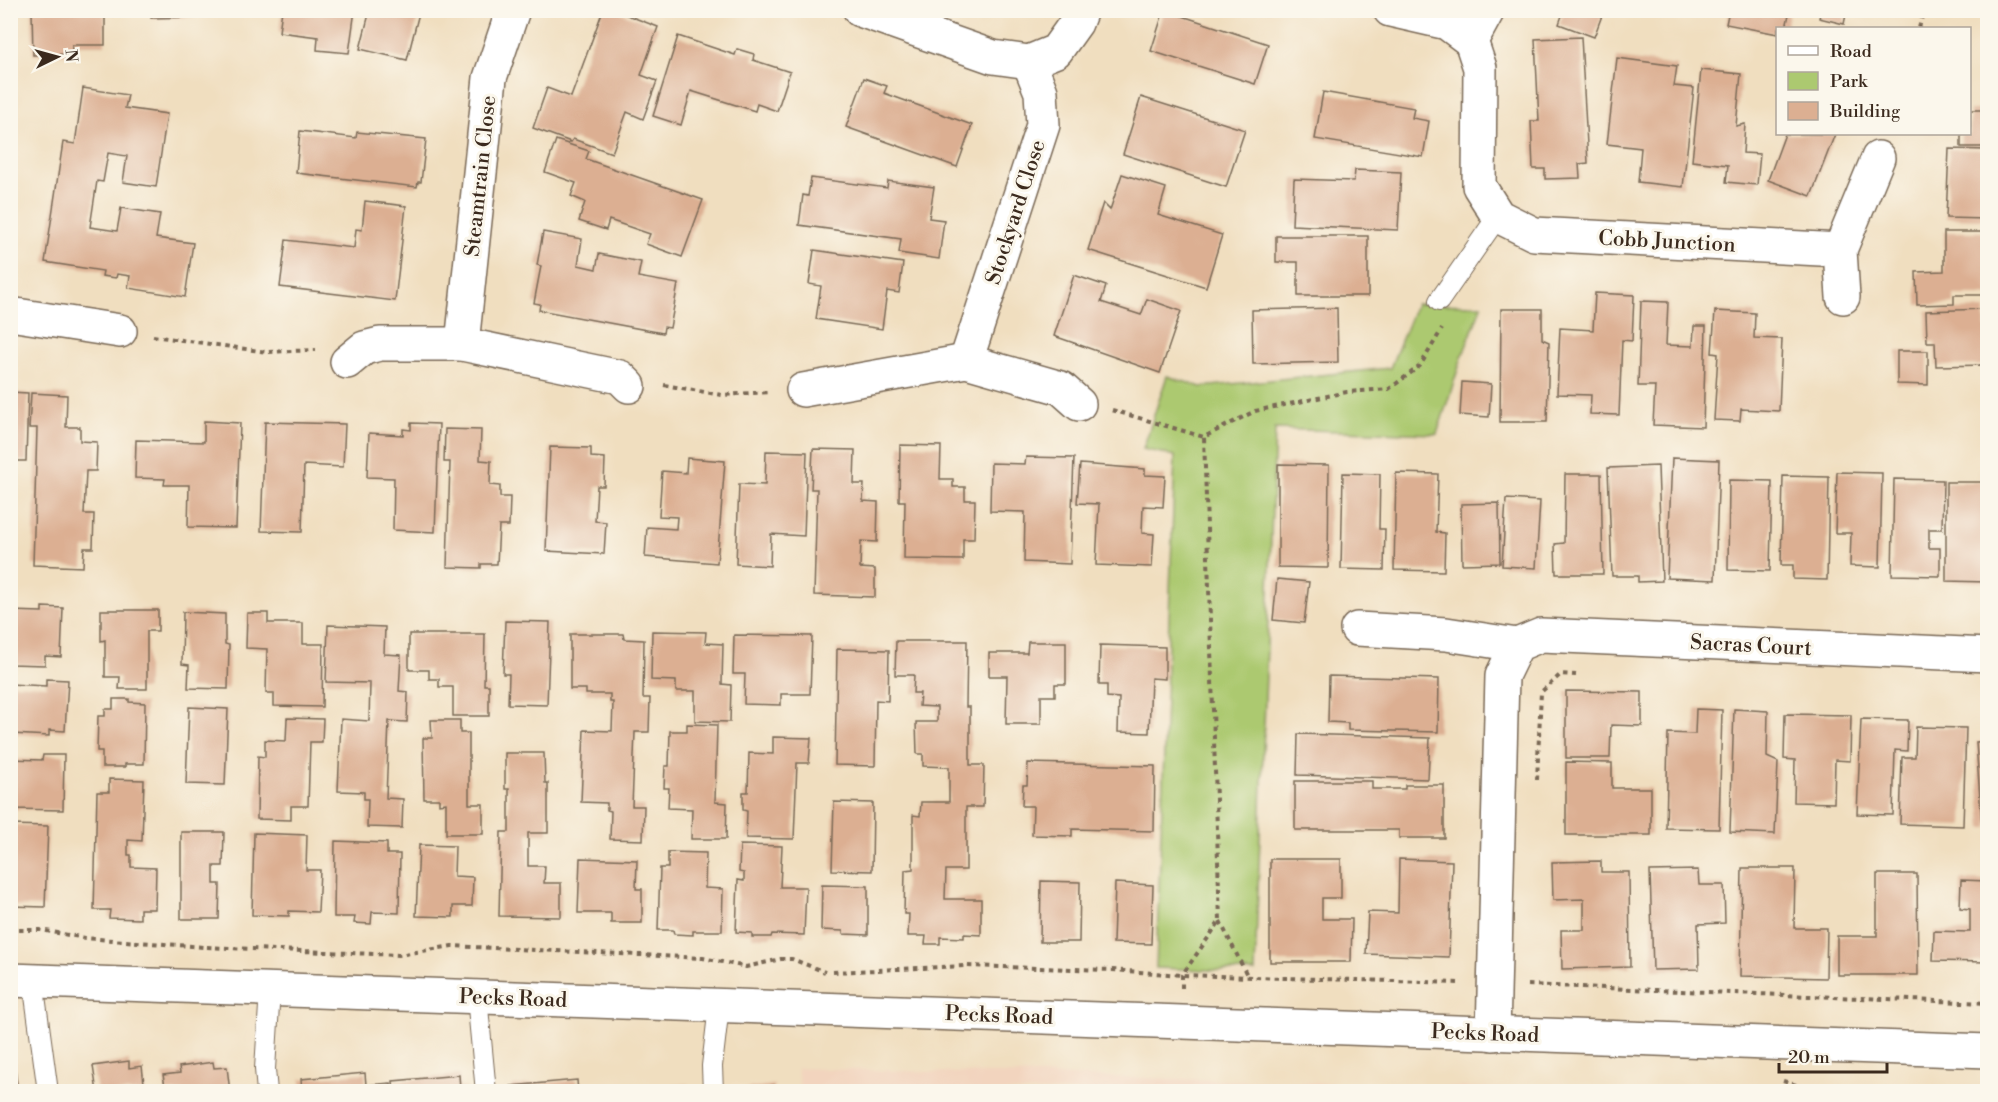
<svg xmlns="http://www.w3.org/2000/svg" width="1998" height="1102" font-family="'Libre Bodoni',serif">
	<rect width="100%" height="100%" fill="#fbf7ec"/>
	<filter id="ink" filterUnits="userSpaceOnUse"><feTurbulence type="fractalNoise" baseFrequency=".0167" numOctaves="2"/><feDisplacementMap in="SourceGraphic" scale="12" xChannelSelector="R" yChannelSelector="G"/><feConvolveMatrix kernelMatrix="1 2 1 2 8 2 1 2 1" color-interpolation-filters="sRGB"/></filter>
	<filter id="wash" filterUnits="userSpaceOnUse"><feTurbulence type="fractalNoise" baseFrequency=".008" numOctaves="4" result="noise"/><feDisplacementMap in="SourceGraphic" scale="24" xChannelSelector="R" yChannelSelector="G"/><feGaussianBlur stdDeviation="1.35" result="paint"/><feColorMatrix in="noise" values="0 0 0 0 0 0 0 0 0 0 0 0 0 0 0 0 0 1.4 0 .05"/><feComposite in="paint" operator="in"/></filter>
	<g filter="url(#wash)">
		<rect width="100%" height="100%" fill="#f0debf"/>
		<polygon fill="#f2d4be" points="797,1068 1590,1091 800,1092"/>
		<polygon fill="#acc970" stroke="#747a47" stroke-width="1.5" points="1416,304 1482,305 1461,360 1437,434 1275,429 1255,972 1156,968 1175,456 1143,449 1167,376 1201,387 1390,368"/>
		<g id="blocks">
			<g fill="#dcaf92">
				<polygon points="44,10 105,10 105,45 72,45 72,54 33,55 32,11"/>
				<polygon points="151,10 197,10 197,17 151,18"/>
				<polygon points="282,10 355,10 349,53 317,50 318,37 279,32"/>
				<polygon points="370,10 431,10 430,16 419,13 407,60 360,49"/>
				<polygon points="603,10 614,10 658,27 641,75 657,81 643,119 627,112 612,153 573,139 571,142 533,128 547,88 571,97"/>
				<polygon points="1164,10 1268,44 1255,84 1151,51"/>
				<polygon points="1564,10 1604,10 1594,37 1559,24"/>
				<polygon points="1729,10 1790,10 1786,28 1778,28 1778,34 1726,24"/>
				<polygon points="1821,10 1847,10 1844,24 1819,18"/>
				<polygon points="678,36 735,55 737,49 754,54 753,60 790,72 777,111 757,104 755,111 691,91 681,125 653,116"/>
				<polygon points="1581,37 1588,163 1579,164 1580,178 1545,179 1545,169 1533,169 1531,121 1539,121 1535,39"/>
				<polygon points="1617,58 1677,66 1674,86 1694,88 1683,187 1638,182 1641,148 1607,144"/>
				<polygon points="1701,70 1741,74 1736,126 1745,124 1743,153 1760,154 1757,185 1726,182 1728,165 1692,161"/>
				<polygon points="864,78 887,86 884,93 972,125 957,167 846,127"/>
				<polygon points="83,88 128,95 125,108 167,114 156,187 123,182 127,156 108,153 103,182 97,181 90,227 117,231 121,208 160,214 156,238 193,243 185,297 128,288 130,276 117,274 116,278 102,276 103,271 45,262 63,142 75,144"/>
				<polygon points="1323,92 1414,108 1412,118 1429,121 1423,157 1315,139"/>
				<polygon points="1141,97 1245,130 1226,187 1123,154"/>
				<polygon points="1970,110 1988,110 1988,147 1961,147 1961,134 1970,134"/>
				<polygon points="300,131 356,138 357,132 426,139 421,182 418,182 417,187 296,173"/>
				<polygon points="1785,134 1835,134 1811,196 1768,180"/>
				<polygon points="556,140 589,151 586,159 703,200 682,257 646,244 650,234 609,220 606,230 579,221 585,202 571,196 576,183 545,172"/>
				<polygon points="1949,149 1988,150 1988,219 1946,218"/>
				<polygon points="1355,170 1401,172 1398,230 1292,225 1294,179 1354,181"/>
				<polygon points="1122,174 1166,188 1158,215 1222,235 1206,287 1088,250 1103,203 1110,210"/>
				<polygon points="811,178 887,188 888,181 934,187 929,218 944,220 939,259 899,253 901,239 799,225 803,195 808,196"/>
				<polygon points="365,201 406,206 395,301 280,287 286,240 354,248 356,229 362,230"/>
				<polygon points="543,232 582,239 578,265 596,269 599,254 641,262 638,277 678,284 670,328 664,327 663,333 539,310 540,304 534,303 541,266 537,265"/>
				<polygon points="1944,232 1988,232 1988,295 1954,295 1954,304 1917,305 1916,272 1944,271"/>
				<polygon points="1276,236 1368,236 1368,296 1298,296 1298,262 1276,262"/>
				<polygon points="814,250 903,263 899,293 887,291 882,329 816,319 821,286 809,284"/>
				<polygon points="1074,275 1106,286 1101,302 1141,315 1147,299 1181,311 1160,373 1054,336"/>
				<polygon points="1595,293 1634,295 1632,341 1622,340 1619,415 1590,414 1591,395 1557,394 1560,328 1593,330"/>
				<polygon points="1641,301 1668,302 1666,345 1693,346 1694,326 1706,326 1703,427 1653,425 1655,386 1638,386"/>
				<polygon points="1337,308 1338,362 1253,364 1252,310"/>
				<polygon points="1501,309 1542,309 1542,339 1549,342 1547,422 1500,422"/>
				<polygon points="1985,309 1985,328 1988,328 1988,365 1936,366 1935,342 1927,342 1926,311"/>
				<polygon points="1715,311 1755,313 1754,338 1782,339 1779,411 1741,409 1740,421 1714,420 1718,354 1712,353"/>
				<polygon points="1897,351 1928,351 1928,385 1897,384"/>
				<polygon points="1462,382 1491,384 1489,417 1460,415"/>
				<polygon points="10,392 28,393 26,461 10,461"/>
				<polygon points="31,393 67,395 66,427 80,427 80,441 97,442 96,471 86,471 84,514 94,514 93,548 84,548 83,567 33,565 37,428 29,428"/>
				<polygon points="204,421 240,423 236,528 188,527 189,485 164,485 165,479 135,478 136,440 204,442"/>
				<polygon points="265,422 345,424 343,467 304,465 302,532 261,531"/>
				<polygon points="411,423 439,424 435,532 393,530 394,478 367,477 369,433 403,435 403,429 411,430"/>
				<polygon points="445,429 481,430 480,460 491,461 490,485 500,486 500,497 510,497 509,526 499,526 497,564 481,564 481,568 447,567 450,462 444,462"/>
				<polygon points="900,445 941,446 940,479 953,479 953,487 965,487 965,500 975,500 974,539 963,539 963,560 904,559 905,501 899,501"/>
				<polygon points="550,447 591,448 591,457 605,458 604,486 597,486 595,521 606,522 604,554 546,551"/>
				<polygon points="813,449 855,450 854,484 864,484 863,501 878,502 877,542 861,541 860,568 875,569 875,597 814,595 817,489 811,489"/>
				<polygon points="766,451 807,452 804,536 771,534 770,566 736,564 739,484 765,485"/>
				<polygon points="1026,457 1074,458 1070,564 1024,562 1025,512 990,511 991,463 1025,464"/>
				<polygon points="687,458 725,461 717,563 645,557 647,527 676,529 677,517 659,516 662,471 686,473"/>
				<polygon points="1672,458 1719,460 1715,580 1667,578"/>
				<polygon points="1080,464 1145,469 1145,475 1165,476 1163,507 1143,506 1142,533 1154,534 1152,567 1096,565 1099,504 1077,503"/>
				<polygon points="1278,464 1329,465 1328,568 1278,567"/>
				<polygon points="1658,466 1662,581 1638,582 1638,576 1612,576 1608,468"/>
				<polygon points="1837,472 1882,473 1880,567 1850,566 1851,533 1835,533"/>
				<polygon points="1343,473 1380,474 1379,529 1385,529 1384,570 1341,569"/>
				<polygon points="1396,473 1438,474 1436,532 1445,533 1444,571 1394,570"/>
				<polygon points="1565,474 1601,474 1603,574 1556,574 1555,544 1564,543"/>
				<polygon points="1783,476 1829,477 1827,580 1793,579 1793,565 1781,565"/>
				<polygon points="1894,479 1943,480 1942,529 1929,529 1929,548 1940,548 1940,576 1892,575"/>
				<polygon points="1729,480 1772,481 1770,571 1728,570"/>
				<polygon points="1946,482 1988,482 1988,582 1946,581"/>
				<polygon points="1506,499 1540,501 1536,568 1502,566"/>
				<polygon points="1499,503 1500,563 1462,564 1461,504"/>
				<polygon points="1277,579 1309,582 1304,623 1273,620"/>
				<polygon points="42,607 63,608 61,657 45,656 45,665 10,664 10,611 42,612"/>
				<polygon points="101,610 158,610 158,631 147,631 147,689 119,689 120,677 105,677 105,640 101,641"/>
				<polygon points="183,612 225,614 225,644 229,645 228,689 188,688 189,665 182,664"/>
				<polygon points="247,613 268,613 268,623 303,623 303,644 323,644 322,707 274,706 274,693 266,693 267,649 246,648"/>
				<polygon points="505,621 550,622 547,705 508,704 509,674 503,674"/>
				<polygon points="328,625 385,627 384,654 401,655 399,691 408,692 407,722 389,721 386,798 403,799 402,828 367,827 368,799 364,799 364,792 338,791 341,719 369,721 370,683 326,682"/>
				<polygon points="652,631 706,632 705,643 723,644 722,684 731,685 730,722 695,721 695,691 676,691 676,681 651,680"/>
				<polygon points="409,634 485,634 484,685 489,685 489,716 453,716 453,687 439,687 439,679 429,679 429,670 409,670"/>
				<polygon points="570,634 623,634 624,639 644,640 643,698 650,698 649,732 635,732 632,806 644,806 643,840 610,839 611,811 607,810 607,803 581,802 584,730 612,731 613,702 610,702 610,694 586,694 586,689 570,689"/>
				<polygon points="734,635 812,636 810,694 781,694 781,705 744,704 745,674 733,674"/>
				<polygon points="896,641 967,641 966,707 970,707 970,765 984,765 983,807 966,807 966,870 946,870 945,899 981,899 981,935 964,934 964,938 940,937 940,944 925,944 926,936 908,936 909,914 904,914 905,870 913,869 913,815 920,816 921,802 949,802 949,767 923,766 923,754 917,754 916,722 937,722 937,707 919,706 920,693 913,693 914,675 895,675"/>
				<polygon points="1028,642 1066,642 1066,684 1055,684 1055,696 1041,696 1041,724 1006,724 1007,676 989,676 989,653 1027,653"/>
				<polygon points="1100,645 1165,647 1165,679 1151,678 1149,733 1118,732 1119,698 1107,697 1107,685 1099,685"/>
				<polygon points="837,649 889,650 888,701 876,700 875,766 835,765"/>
				<polygon points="1329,676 1439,679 1438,732 1348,730 1348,723 1328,722"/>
				<polygon points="46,679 68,680 65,731 49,730 49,736 12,734 13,730 10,730 10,684 46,686"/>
				<polygon points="1566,691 1642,692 1642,726 1611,725 1610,758 1566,758"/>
				<polygon points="113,699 129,699 129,702 145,703 144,764 125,764 125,767 102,767 102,751 97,751 98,716 105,716 105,709 113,709"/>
				<polygon points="189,707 228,709 225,785 186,784"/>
				<polygon points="1696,709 1722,710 1719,829 1666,828 1668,733 1695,734"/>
				<polygon points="1734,709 1768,711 1767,757 1778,762 1775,834 1730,832"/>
				<polygon points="1785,714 1851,715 1850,761 1835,760 1834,803 1794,802 1795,760 1784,759"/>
				<polygon points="287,718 323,719 322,742 310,742 308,806 291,806 291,820 257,819 258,756 265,757 265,740 286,741"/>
				<polygon points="1861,719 1908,720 1907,751 1895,750 1893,815 1857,814"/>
				<polygon points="431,720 460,720 460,733 469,733 469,804 483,804 483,834 446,834 446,803 439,804 439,799 424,799 423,738 432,738"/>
				<polygon points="687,724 717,725 715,802 727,803 726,839 691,839 692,809 668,808 669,788 664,788 665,766 669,766 670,731 687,731"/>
				<polygon points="1916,727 1966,728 1963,826 1900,824 1902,757 1915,757"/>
				<polygon points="1298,734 1430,738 1428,779 1297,775"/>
				<polygon points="773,737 811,738 809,763 797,763 794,839 746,838 747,811 743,810 743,792 748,792 749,753 773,754"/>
				<polygon points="1988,741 1988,828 1982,828 1976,742"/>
				<polygon points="505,753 544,753 545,783 548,783 548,833 528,833 528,866 545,866 544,883 561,883 561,917 499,916 501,832 509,832 509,789 505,789"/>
				<polygon points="43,755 64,755 63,810 10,809 10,759 42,760"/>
				<polygon points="1566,762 1612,763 1612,788 1651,788 1651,835 1566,835"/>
				<polygon points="1028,763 1155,766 1154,831 1072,829 1072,836 1032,835 1033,806 1022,806 1023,785 1027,785"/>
				<polygon points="109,779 144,780 142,841 128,840 128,855 131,855 131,867 156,868 155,909 140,909 140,919 109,918 110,910 94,910 97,792 109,792"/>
				<polygon points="1295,781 1372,781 1372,789 1405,789 1405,785 1444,785 1444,838 1399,838 1399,830 1295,830"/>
				<polygon points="834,802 873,803 872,871 832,870"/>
				<polygon points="10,825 48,826 45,907 10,906"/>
				<polygon points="181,832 224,832 223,866 214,866 214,884 220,884 219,919 181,919"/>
				<polygon points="254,833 307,835 306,870 320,870 318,912 289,911 289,916 252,915"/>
				<polygon points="335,841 387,843 387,854 400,854 399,913 372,912 371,924 354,923 355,917 334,917"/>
				<polygon points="419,845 455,846 454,876 473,877 472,906 453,906 453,917 416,916"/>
				<polygon points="740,845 782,846 780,887 806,887 804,935 772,934 771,937 752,937 752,933 736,932 738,880 744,881 744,873 739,872"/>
				<polygon points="668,852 706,853 705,888 723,889 722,931 693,931 693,935 674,934 673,930 658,930 660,868 668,868"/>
				<polygon points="580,858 637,860 636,889 642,889 642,923 611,923 611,913 578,913"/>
				<polygon points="1270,859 1341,859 1341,898 1322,898 1322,919 1352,919 1351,962 1270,962"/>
				<polygon points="1399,859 1452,861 1449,957 1366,954 1368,912 1398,913"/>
				<polygon points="1601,861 1601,872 1629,872 1630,967 1562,969 1561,930 1584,930 1584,899 1553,900 1552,862"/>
				<polygon points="1742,868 1795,868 1794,928 1827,928 1826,978 1740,976"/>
				<polygon points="1698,870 1699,885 1724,885 1725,923 1698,924 1699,969 1653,970 1650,871"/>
				<polygon points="1877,874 1917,874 1918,975 1837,975 1837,936 1877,936"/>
				<polygon points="1961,880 1988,881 1988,962 1933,961 1934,931 1970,932 1970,909 1960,908"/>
				<polygon points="1041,881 1080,882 1079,942 1040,942"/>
				<polygon points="1115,883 1153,885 1151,944 1113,943"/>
				<polygon points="822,885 868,886 868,935 843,934 843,931 821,930"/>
				<polygon points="10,1060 14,1060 18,1092 10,1092"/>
				<polygon points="129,1061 129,1068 142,1066 145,1092 97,1092 93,1066"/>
				<polygon points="213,1062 214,1068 227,1067 230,1092 166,1092 163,1075 180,1073 179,1067"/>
				<polygon points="365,1073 366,1085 391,1083 392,1092 302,1092 301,1079"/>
				<polygon points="459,1075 460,1088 466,1088 466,1092 394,1092 393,1081"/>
				<polygon points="577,1080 578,1092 511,1092 511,1086"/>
				<polygon points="688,1084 689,1092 633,1092 633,1090"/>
				<polygon points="774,1085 774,1092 738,1092 738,1090"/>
				<polygon points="1317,1088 1380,1090 1380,1092 1317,1092"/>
			</g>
		</g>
	</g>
	<g filter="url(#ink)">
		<use href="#blocks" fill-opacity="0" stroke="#7a6956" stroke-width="1.5"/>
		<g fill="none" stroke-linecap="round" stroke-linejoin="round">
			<defs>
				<g id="service">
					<polyline points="1439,301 1498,216"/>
					<polyline points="33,981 48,1092"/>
					<polyline points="477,997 486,1092"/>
					<polyline points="267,1092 265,1069 270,990"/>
					<polyline points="713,1092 712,1066 719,1006"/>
				</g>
				<g id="minor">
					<polyline points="860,10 993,57 1029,62 1056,51 1076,23 1081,10"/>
					<polyline points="1390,10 1447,23 1471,41 1480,68 1479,186 1498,216 1534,234 1840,250"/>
					<polyline points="1471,41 1488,10"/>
					<polyline points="1843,297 1840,250 1878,158"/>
					<polyline points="10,314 120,331"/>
					<polyline points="462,344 490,78 513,10"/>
					<polyline points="966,361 1043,125 1041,92 1029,62"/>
					<polyline points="347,362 364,348 380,344 462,344 620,377 629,386"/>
					<polyline points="803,390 966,361 1061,388 1079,404"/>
					<polyline points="1357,629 1446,634 1517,645"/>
					<polyline points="10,980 1988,1051"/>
					<polyline points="1493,1034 1502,676 1517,645 1541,635 1988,655"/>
				</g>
			</defs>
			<use href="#service" stroke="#7a6956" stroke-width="22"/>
			<use href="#minor" stroke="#7a6956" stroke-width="36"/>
			<g stroke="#7a6956" stroke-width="4" stroke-dasharray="4.5 4.5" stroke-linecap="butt">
				<polyline points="1919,28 1924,10"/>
				<polyline points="153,336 267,352 316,350"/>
				<polyline points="664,385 722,395 769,392"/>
				<polyline points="1112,410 1204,437 1255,411 1347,392 1389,389 1420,366 1442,329"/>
				<polyline points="1537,780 1541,692 1561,674 1576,675"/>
				<polyline points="1220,921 1248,977"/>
				<polyline points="10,930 41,930 85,938 204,947 399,955 452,946 703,958 746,967 781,959 792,959 825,972"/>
				<polyline points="833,972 964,966 1112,970 1182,975 1461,983"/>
				<polyline points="1528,985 1988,1003"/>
				<polyline points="1182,988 1182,975 1220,921 1204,437"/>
				<polyline points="1783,1081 1820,1092"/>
			</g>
			<use href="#service" stroke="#fff" stroke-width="20"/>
			<use href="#minor" stroke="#fff" stroke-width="33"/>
		</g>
	</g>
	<g text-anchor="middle" stroke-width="6" stroke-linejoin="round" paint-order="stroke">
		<g font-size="21" fill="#3b2a1e" stroke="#fbf7ec">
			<text transform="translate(480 176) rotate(-84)" y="7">Steamtrain Close</text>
			<text transform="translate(1015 212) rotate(-72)" y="7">Stockyard Close</text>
			<text transform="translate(1667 241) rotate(3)" y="7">Cobb Junction</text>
			<text transform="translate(1751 645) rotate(3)" y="7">Sacras Court</text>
			<text transform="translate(513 998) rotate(2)" y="7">Pecks Road</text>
			<text transform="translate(999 1015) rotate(2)" y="7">Pecks Road</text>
			<text transform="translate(1485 1033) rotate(2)" y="7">Pecks Road</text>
		</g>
	</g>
	<rect width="1998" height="1102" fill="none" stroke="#fbf7ec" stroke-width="36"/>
	<rect x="1776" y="27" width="195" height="108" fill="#fbf7ec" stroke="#aea59a" stroke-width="1.5"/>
	<rect x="1788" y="46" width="30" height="9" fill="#ffffff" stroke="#aea59a" stroke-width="1.5"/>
	<text x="1830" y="57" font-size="18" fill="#3b2a1e">Road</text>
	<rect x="1788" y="72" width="30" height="18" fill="#acc970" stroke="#aea59a" stroke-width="1.5"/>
	<text x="1830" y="87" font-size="18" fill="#3b2a1e">Park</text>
	<rect x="1788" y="102" width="30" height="18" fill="#dcaf92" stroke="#aea59a" stroke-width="1.5"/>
	<text x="1830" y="117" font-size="18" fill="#3b2a1e">Building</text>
	<g transform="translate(57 57) rotate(85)" stroke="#fbf7ec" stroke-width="4.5" paint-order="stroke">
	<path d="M0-4.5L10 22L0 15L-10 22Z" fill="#3b2a1e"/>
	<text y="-9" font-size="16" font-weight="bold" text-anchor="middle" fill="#3b2a1e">N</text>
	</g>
	<path d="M1779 1063v9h108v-9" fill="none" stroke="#3b2a1e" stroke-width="3"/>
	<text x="1788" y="1063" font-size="18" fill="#3b2a1e" stroke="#fbf7ec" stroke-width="4.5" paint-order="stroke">20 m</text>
</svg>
